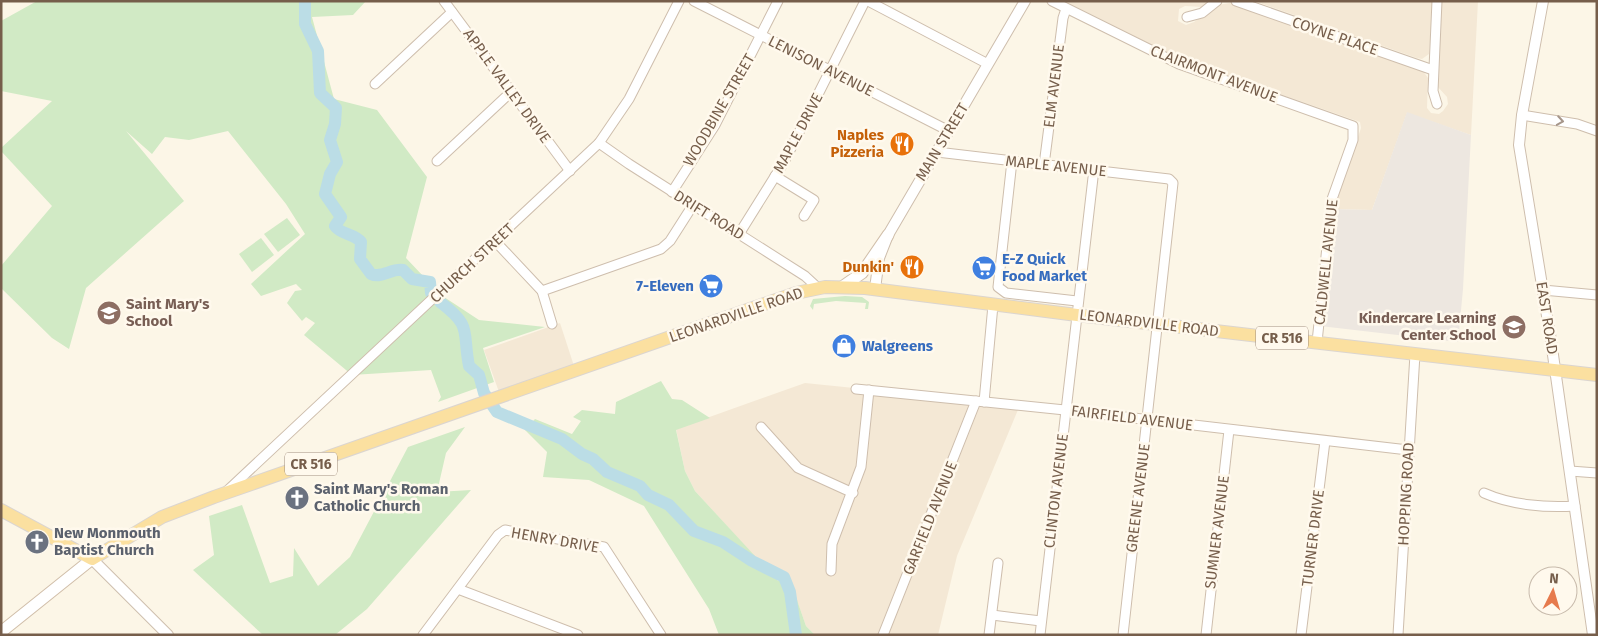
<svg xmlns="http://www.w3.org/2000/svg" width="1598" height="636" font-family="'Fira Sans',sans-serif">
	<rect width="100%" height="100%" fill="#fcf6e7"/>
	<g fill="#f4e8d5">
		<polygon points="1061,1 1210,1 1203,7 1185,6 1179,9 1178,21 1186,25 1194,22 1218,5 1230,3 1423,71 1428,78 1427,108 1431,113 1439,114 1443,111 1448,104 1447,97 1437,86 1442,1 1478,1 1471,135 1407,113 1372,210 1334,209 1361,128 1360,122 1172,56"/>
		<polygon points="1254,1 1433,1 1429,54 1422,59 1417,58"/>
		<polygon points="560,323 574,366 499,392 484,350"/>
		<polygon points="805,383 1020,405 957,556 938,635 815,635 806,626 789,578 778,582 695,491 685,471 676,429"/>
	</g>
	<polygon fill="#ede7e0" points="1407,112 1471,135 1463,289 1458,342 1320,326 1334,209 1372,210"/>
	<g fill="#d1eac5">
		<polygon points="37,1 366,1 353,15 312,17 334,99 377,110 427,177 406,258 441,295 479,320 545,327 483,348 494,382 438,402 441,397 431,370 352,375 304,335 315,323 306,317 302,321 287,303 295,291 302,290 296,284 261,296 251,284 305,234 286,204 228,131 189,140 165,137 152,154 126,131 184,201 86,288 69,349 52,338 1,288 1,266 52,206 1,151 1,148 52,101 1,91 1,21"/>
		<polygon points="287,218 300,235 278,252 264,234"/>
		<polygon points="261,238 274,255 252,272 239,254"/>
		<polygon points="845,296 862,297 869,302 868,309 865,309 866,303 836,301 814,304 813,310 810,306 813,299"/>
		<polygon points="661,381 672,399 682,400 710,418 676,430 685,471 695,491 778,581 789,577 806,626 815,635 719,635 709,609 644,506 589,480 543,477 547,452 525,430 535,419 572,434 581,421 573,417 582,410 615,414 616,402"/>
		<polygon points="465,427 446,453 437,492 471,490 367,609 335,635 263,635 193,570 214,555 209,516 242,505 270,583 293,576 294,548 318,586 350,557 408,447"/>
	</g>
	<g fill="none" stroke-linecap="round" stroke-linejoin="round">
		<g stroke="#bbdde6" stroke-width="12">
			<path d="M305,1V24L318,51L320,93L336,108L335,124L330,140L337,162L330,174L325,194L341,217L335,226C341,235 354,233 361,242L360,259L371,274C382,279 391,268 403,270L412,279L430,282L431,293"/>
			<path d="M440,302C473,327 462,330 469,366L479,375L484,393L497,412L562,439L582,454L593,459L607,472L640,486L648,495L669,505L694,531L723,542L752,561L784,577L790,592L796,635"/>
		</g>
		<defs>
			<g id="minor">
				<polyline points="444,1 570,171"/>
				<polyline points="694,1 949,131"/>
				<polyline points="868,1 988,64"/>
				<polyline points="1052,1 1179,64 1353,126 1353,140 1332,199 1317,342"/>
				<polyline points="1236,1 1433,70"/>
				<polyline points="1437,1 1433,91 1437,104"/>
				<polyline points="1187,17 1202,13 1217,1"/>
				<polyline points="375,84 452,12"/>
				<polyline points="1522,115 1577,124 1597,131"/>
				<polyline points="599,143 629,164 805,276 818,288"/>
				<polyline points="937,152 1169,179 1173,183 1123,635"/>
				<polyline points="437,161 511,92"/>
				<polyline points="1012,161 998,287 1006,293 1077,301"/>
				<polyline points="1044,165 1063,18 1066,9"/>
				<polyline points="775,176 814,200 804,216"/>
				<polyline points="672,192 715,125 778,1"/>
				<polyline points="739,234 784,162 865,1"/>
				<polyline points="495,241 542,291 552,324"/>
				<polyline points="1543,290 1597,295"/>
				<polyline points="542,291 661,249 670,241 693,205"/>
				<polyline points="856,389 1065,410 1408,450"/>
				<polyline points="984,402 993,305"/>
				<polyline points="761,427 798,468 853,493"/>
				<polyline points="1570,471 1597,473"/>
				<polyline points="227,491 599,143 629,99 679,1"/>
				<path d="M1484,493C1511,505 1546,508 1575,506"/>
				<polyline points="831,571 832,544 861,467 869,390"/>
				<polyline points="458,589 578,635"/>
				<polyline points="992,615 1041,621"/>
				<polyline points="423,635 498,535 505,530 604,547 661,635"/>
				<polyline points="883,635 976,401"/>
				<polyline points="989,635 998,563"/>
				<polyline points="1040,635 1094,169"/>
				<polyline points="1206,635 1229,430"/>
				<polyline points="1301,635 1325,441"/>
				<polyline points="1398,635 1415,354"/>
			</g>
			<g id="tertiary">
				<polyline points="1543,1 1522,115 1519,145 1550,334 1593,635"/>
				<polyline points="875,289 879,258 888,235 1025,1"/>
				<polyline points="92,559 168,635"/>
			</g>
			<g id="secondary">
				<polyline points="842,287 862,273 888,235"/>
				<polyline points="1,632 92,559"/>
			</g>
			<polyline id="primary" points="1,510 92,559 162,517 214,497 796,293 825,287 865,288 1077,315 1597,375"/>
		</defs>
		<use href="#minor" stroke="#cebead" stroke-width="11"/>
		<use href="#tertiary" stroke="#cebead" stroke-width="12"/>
		<use href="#secondary" stroke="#d1bfaa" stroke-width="13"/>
		<use href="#primary" stroke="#dbd5d0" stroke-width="14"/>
		<use href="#minor" stroke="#fff" stroke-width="9"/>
		<use href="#tertiary" stroke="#fff" stroke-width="10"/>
		<use href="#secondary" stroke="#fff" stroke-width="11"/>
		<use href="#primary" stroke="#fbe0a0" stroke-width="12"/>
	</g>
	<defs><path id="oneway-chevron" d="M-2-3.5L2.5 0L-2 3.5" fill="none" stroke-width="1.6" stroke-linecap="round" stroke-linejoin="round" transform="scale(1.25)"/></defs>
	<use stroke="#a6968a" href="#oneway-chevron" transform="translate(1560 121) rotate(9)"/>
	<defs>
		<symbol id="restaurant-disc" viewBox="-11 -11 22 22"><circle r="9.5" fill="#e8710a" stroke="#fff9ed"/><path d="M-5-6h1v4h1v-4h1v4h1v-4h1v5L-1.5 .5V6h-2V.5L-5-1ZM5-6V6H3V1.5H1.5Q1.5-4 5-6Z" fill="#fff"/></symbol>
		<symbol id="supermarket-disc" viewBox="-11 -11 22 22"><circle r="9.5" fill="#3f7fe0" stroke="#fff9ed"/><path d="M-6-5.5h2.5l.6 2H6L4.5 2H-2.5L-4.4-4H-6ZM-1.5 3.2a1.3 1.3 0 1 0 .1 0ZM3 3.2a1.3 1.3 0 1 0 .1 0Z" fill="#fff"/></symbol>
		<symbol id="school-disc" viewBox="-11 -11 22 22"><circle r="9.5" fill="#8d6e63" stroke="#fff9ed"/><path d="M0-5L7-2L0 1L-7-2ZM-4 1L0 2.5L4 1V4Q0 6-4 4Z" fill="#fff"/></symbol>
		<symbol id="shop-disc" viewBox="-11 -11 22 22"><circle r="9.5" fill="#3f7fe0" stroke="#fff9ed"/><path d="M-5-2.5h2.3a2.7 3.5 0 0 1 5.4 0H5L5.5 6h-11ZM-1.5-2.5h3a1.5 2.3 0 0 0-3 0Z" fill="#fff"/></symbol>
		<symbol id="church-disc" viewBox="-11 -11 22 22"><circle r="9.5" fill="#6b7280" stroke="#fff9ed"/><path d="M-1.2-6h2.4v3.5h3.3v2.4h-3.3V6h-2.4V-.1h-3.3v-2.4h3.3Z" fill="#fff"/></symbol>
	</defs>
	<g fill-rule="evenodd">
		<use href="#restaurant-disc" x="888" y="130" width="28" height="28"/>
		<use href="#restaurant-disc" x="898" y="253" width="28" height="28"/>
		<use href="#supermarket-disc" x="970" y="254" width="28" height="28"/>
		<use href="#supermarket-disc" x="697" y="272" width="28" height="28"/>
		<use href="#school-disc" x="95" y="299" width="28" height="28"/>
		<use href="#school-disc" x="1500" y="313" width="28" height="28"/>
		<use href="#shop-disc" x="830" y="332" width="28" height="28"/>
		<use href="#church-disc" x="283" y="484" width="28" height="28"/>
		<use href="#church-disc" x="23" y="528" width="28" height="28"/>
	</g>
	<g text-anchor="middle" stroke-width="5" stroke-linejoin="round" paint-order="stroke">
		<g fill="#fff9ed" stroke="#9f8c7c" stroke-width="1">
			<rect x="1256" y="326.5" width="52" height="23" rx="4"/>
			<rect x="285" y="452.5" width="52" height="23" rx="4"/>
		</g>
		<g font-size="14" font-weight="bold" fill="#765e4b">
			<text x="1282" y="343">CR 516</text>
			<text x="311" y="469">CR 516</text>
		</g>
		<g font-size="15" fill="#765e4b" stroke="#fff9ed">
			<text transform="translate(1335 36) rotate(19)" y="5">COYNE PLACE</text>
			<text transform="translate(821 66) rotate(27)" y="5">LENISON AVENUE</text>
			<text transform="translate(1214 74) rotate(21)" y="5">CLAIRMONT AVENUE</text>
			<text transform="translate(507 86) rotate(54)" y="5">APPLE VALLEY DRIVE</text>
			<text transform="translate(1054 86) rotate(-83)" y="5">ELM AVENUE</text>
			<text transform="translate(719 110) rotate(-60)" y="5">WOODBINE STREET</text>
			<text transform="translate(798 133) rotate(-62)" y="5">MAPLE DRIVE</text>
			<text transform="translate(942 142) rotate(-59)" y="5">MAIN STREET</text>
			<text transform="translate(1056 166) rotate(6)" y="5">MAPLE AVENUE</text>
			<text transform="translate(709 215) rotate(32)" y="5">DRIFT ROAD</text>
			<text transform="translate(1326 262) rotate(-84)" y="5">CALDWELL AVENUE</text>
			<text transform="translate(472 263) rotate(-43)" y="5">CHURCH STREET</text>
			<text transform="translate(736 315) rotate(-19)" y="5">LEONARDVILLE ROAD</text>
			<text transform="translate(1547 318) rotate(81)" y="5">EAST ROAD</text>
			<text transform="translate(1149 323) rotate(7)" y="5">LEONARDVILLE ROAD</text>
			<text transform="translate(1132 418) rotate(7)" y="5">FAIRFIELD AVENUE</text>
			<text transform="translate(1056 491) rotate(-83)" y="5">CLINTON AVENUE</text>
			<text transform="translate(1406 494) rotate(-87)" y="5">HOPPING ROAD</text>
			<text transform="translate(1138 498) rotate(-83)" y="5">GREENE AVENUE</text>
			<text transform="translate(930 518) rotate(-68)" y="5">GARFIELD AVENUE</text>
			<text transform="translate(1217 532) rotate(-83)" y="5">SUMNER AVENUE</text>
			<text transform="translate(1313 538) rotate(-83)" y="5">TURNER DRIVE</text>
			<text transform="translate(555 540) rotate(10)" y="5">HENRY DRIVE</text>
		</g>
		<g font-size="15" font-weight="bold" fill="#c56008" stroke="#fff9ed" text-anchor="end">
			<text x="884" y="140">Naples<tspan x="884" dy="17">Pizzeria</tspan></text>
			<text x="894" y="272">Dunkin'</text>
		</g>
		<g font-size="15" font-weight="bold" fill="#366cbe" stroke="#fff9ed" text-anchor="start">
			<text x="1002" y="264">E-Z Quick<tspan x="1002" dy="17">Food Market</tspan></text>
			<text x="694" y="291" text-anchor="end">7-Eleven</text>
			<text x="862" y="351">Walgreens</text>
		</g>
		<g font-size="15" font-weight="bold" fill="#785e54" stroke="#fff9ed" text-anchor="start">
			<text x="126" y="309">Saint Mary's<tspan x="126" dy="17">School</tspan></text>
			<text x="1496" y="323" text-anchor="end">Kindercare Learning<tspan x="1496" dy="17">Center School</tspan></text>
		</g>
		<g font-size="15" font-weight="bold" fill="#5b616d" stroke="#fff9ed" text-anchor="start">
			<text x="314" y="494">Saint Mary's Roman<tspan x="314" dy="17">Catholic Church</tspan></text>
			<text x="54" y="538">New Monmouth<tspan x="54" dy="17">Baptist Church</tspan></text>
		</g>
	</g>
	<rect width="1598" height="636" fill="none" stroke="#765e4b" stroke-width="5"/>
	<g transform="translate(1553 591) rotate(5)"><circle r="24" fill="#fff9ed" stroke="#c8bbac"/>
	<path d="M0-4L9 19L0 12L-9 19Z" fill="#e67a4c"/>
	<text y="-8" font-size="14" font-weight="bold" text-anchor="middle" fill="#765e4b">N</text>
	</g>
</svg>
